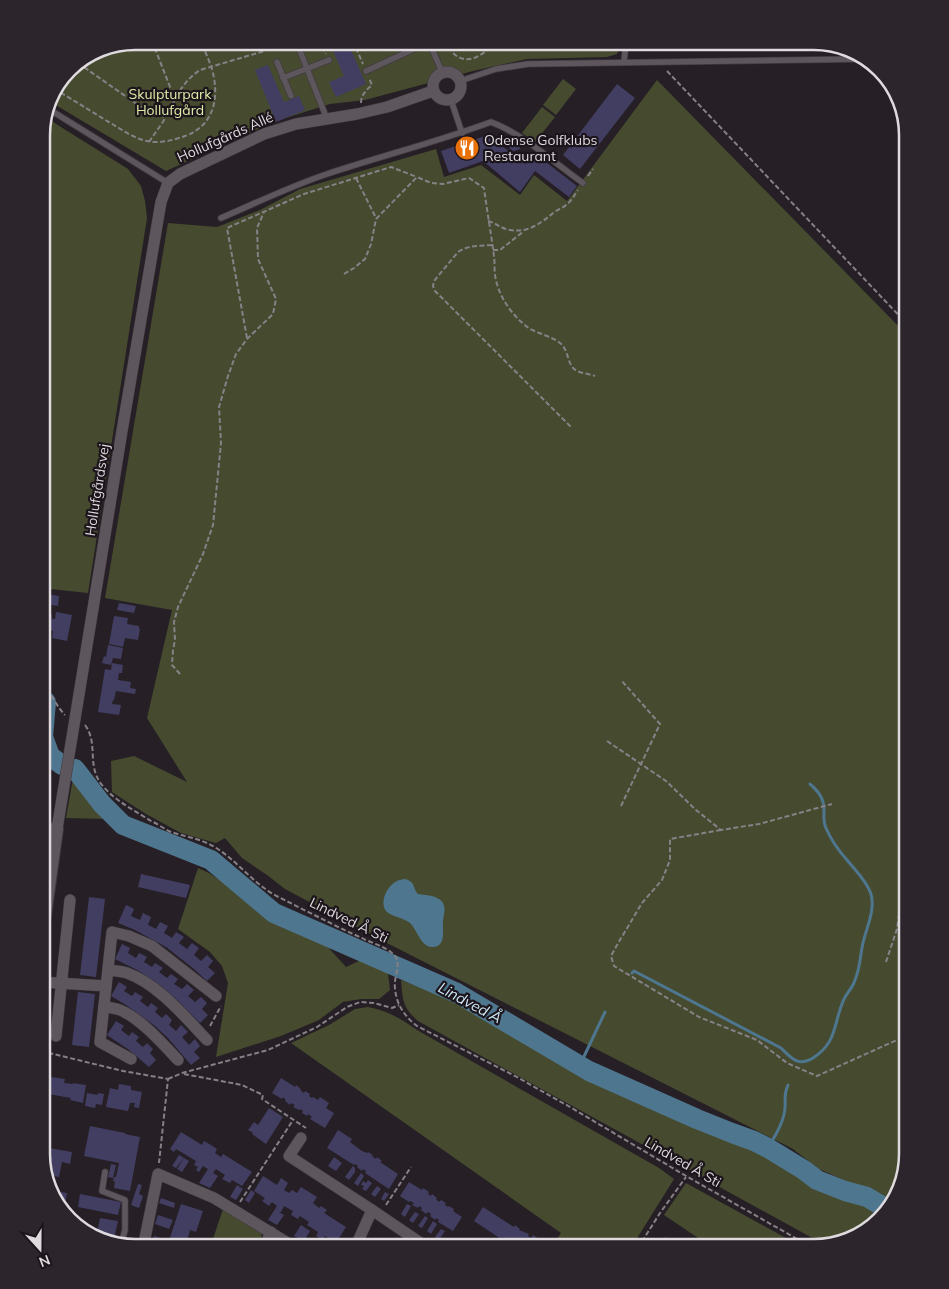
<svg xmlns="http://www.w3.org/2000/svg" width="949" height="1289" font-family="Mulish,sans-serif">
	<rect width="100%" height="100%" fill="#261f25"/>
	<g fill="#464b2f">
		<polygon points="135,41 618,41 619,48 617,54 607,57 527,59 473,71 365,100 330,104 273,122 166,171 49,101 51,93 73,65"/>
		<polygon points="563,79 576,89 556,115 543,105"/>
		<polygon points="657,80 908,336 908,1154 894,1202 819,1169 793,1149 381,940 285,889 267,875 242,858 225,838 216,843 181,833 146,814 112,792 111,761 134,756 187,782 147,718 172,610 105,598 168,223 217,227 260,210 300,189 436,149 444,177 481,165 520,195 534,175 567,201"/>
		<polygon points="542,107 555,117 535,142 522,133"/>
		<polygon points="45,117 128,169 141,186 145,201 147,218 88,593 41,588 41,128"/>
		<polygon points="74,773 107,819 66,818"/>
		<polygon points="198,868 209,873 287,925 327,946 346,967 361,960 388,973 390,990 379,999 361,999 343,1002 319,1020 281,1036 216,1057 228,983 222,966 210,952 178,929"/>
		<path d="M401,980L470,1006L600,1081L663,1109L759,1147L800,1175L835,1195L865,1199L885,1211L861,1235L825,1245L418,1021C402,1007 403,1000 401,980Z"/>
		<path d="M368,1007C388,1011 400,1018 417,1030L659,1168L674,1179L631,1248H551L561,1233L291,1043L329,1025L355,1009Z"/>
		<polygon points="686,1183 804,1248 713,1248 664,1215"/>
		<polygon points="223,1209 261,1230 262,1239 259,1248 210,1248"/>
	</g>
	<path fill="#4e768f" d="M405,879C416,882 412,887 418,894C424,895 432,895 437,898C448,903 444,913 443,922C442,930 447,946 433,947C421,948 417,929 410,923C404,918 390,916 386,911C379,901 388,885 397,881C399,880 403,879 405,879Z"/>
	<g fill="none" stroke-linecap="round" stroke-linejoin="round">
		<g stroke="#4e768f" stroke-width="3">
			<path d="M632,973L634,971L781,1048C791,1058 798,1067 813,1058C838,1042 833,1023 844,999C847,993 853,987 855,980C861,966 860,952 864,939C868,924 875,909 871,894C867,881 855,870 847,860C839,851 831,840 826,828C823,822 824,816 824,810C824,798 818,791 810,784"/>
			<polyline points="580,1065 605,1012"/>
			<path d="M768,1148C775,1136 784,1122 785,1108C786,1097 783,1096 788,1085"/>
		</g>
		<g stroke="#4e768f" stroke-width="20">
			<polyline points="41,697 46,702 43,737 50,756 62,765"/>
			<polyline points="75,769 102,804 123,825 211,860 274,913 457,993 589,1071 697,1119 732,1133 754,1141 768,1148 804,1170 817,1180 845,1191 867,1197 887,1209"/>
		</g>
	</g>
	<g fill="#423e62">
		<polygon points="335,41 347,41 366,84 336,97 329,82 344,76 330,44"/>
		<polygon points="268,65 284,102 299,96 305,110 276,122 255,70"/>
		<polygon points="617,84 635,98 580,169 563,155"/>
		<polygon points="488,135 525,164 534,153 577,186 569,197 535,171 520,192 483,161 449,173 441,151"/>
		<polygon points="517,140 520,149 511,152 508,143"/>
		<polygon points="47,594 59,596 58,606 45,604"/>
		<polygon points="119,603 136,606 134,613 117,610"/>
		<polygon points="56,612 72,615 67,641 52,638 53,631 41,629 41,618 43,617 44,614 52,615 52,619 55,619"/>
		<polygon points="114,616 128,618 127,624 139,626 139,629 140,629 138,640 125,638 123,647 109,644"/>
		<polygon points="108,645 123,648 121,659 113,658 111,665 102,663 104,656 106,657"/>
		<polygon points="112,663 123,665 122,673 119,673 118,680 131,682 130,688 136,689 135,694 116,691 114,700 113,700 112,704 121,705 119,715 98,712 105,669 111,670"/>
		<polygon points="41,797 50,798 48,808 41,807"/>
		<polygon points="141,874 190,885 186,898 138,887"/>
		<polygon points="89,897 105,899 96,977 80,975"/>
		<polygon points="126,905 134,909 131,916 140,920 143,913 151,917 148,925 156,929 160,922 168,926 164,933 172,938 176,932 184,937 179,943 187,949 192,943 199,948 194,955 201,961 207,955 213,961 208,967 215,973 207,981 194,969 166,947 135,930 118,923"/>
		<polygon points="122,944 130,948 128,953 136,958 139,953 147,957 144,962 152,967 155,963 163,968 159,972 167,978 171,974 178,979 174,984 182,989 187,984 194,990 188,996 195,1002 201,997 207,1003 202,1009 208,1015 200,1023 174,997 161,986 139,971 115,959"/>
		<polygon points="119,982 127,987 124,991 132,996 135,992 143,997 140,1001 148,1007 151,1003 158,1008 155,1012 162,1018 166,1014 172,1020 169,1025 176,1031 181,1025 188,1032 182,1037 189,1045 195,1039 200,1046 194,1052 200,1058 191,1065 168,1038 155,1026 126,1005 111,996"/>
		<polygon points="78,992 95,994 89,1047 72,1045"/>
		<polygon points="116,1021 124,1026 121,1030 129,1036 132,1032 139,1037 136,1041 143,1047 147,1043 153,1049 150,1053 156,1060 149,1067 129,1050 107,1035"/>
		<polygon points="51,1077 65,1079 64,1083 73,1084 73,1083 86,1085 83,1103 70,1100 71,1098 48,1094"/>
		<polygon points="281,1078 295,1087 296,1085 301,1089 300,1090 304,1093 305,1091 310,1094 309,1096 312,1098 313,1097 318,1100 320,1097 329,1103 326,1108 334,1113 325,1128 310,1119 312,1117 308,1114 307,1116 302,1113 303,1111 300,1109 299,1110 293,1107 295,1105 291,1103 290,1105 285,1101 286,1100 283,1097 282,1099 272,1093"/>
		<polygon points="119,1084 131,1086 131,1090 142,1092 139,1108 134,1107 135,1103 130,1103 128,1111 106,1107 110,1088 118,1090"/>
		<polygon points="87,1093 98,1095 98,1093 104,1094 102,1105 96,1104 95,1108 85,1106"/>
		<polygon points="269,1108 283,1117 266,1144 252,1134 253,1133 248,1130 254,1122 258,1125"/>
		<polygon points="90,1126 125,1133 125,1134 140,1137 130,1191 114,1188 115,1182 113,1181 114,1177 116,1177 119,1163 84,1156"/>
		<polygon points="338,1130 352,1139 350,1142 362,1151 367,1153 368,1152 373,1155 372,1156 376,1159 377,1157 382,1161 380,1162 398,1174 389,1189 365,1173 366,1171 363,1169 362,1171 357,1167 358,1166 355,1164 354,1165 327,1148"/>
		<polygon points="181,1132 202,1145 204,1141 211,1145 217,1149 215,1153 221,1157 223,1154 252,1172 242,1186 232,1180 230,1183 222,1179 225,1175 216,1169 213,1173 218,1176 210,1188 199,1183 208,1169 203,1166 199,1172 196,1170 198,1167 194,1165 196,1161 176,1149 174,1152 170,1149"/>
		<polygon points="49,1148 72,1152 70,1164 62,1162 59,1177 47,1175 45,1169"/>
		<polygon points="179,1155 184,1158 176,1168 172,1166"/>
		<polygon points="334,1157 342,1163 336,1171 328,1166"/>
		<polygon points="184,1158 189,1161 182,1172 177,1169"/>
		<polygon points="111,1164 116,1165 113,1178 108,1177"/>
		<polygon points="353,1166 355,1168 355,1172 349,1180 345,1177"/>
		<polygon points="361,1173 364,1176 358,1186 354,1183"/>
		<polygon points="263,1176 277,1185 281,1178 288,1183 284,1190 289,1193 292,1190 297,1193 301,1187 317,1197 313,1203 319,1208 321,1206 327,1210 324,1213 346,1227 336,1243 325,1236 323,1240 316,1236 318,1232 307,1225 309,1222 300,1216 298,1219 291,1215 293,1211 284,1206 281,1212 279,1212 284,1215 277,1225 268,1220 277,1206 272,1202 269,1206 262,1201 265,1198 254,1191"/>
		<polygon points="368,1180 372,1183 366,1191 362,1189 364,1186 361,1185 363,1181 366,1183"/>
		<polygon points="409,1182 422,1190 423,1188 429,1192 428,1194 431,1196 432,1194 437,1198 436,1199 439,1202 441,1200 446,1203 445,1205 448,1207 449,1206 454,1209 453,1211 462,1217 453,1231 438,1222 439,1220 436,1218 435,1220 430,1216 431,1214 428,1212 426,1214 421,1210 422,1208 419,1206 418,1208 412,1205 414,1203 410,1201 409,1202 400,1196"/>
		<polygon points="138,1184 142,1185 139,1194 143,1196 139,1208 131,1205"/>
		<polygon points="237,1185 243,1189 236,1200 230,1197"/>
		<polygon points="377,1186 381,1189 375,1197 371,1194"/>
		<polygon points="251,1190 255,1193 249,1203 245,1200"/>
		<polygon points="61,1192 67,1193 65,1204 59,1203"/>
		<polygon points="385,1192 389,1194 384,1201 381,1199"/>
		<polygon points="80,1194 121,1202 118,1215 78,1207"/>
		<polygon points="161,1198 175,1203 174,1208 159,1203"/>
		<polygon points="181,1204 203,1211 196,1232 190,1230 185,1248 167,1247"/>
		<polygon points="407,1204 411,1206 405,1217 401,1214"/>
		<polygon points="483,1207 514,1227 515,1225 520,1229 519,1230 529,1234 528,1236 531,1238 533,1235 539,1239 537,1242 545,1248 514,1248 513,1247 514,1245 511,1243 507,1247 505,1245 507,1243 504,1241 506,1239 502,1237 501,1239 474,1221"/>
		<polygon points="415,1212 419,1214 413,1223 409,1220"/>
		<polygon points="158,1215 173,1220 169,1229 155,1224"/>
		<polygon points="425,1216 428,1218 422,1228 418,1226"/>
		<polygon points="100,1218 118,1221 113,1243 96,1238"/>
		<polygon points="433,1221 437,1224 431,1234 427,1231"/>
		<polygon points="301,1225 310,1231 304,1241 294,1236"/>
		<polygon points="441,1229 445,1231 439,1240 435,1237"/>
		<polygon points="154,1236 167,1240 166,1248 157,1248 151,1246"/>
		<polygon points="665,1237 680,1248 658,1248"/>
		<polygon points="341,1238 345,1241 341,1248 334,1248"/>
		<polygon points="381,1239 389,1243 388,1244 396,1248 377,1248"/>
	</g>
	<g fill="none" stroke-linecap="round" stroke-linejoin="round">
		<defs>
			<g id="lane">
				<polyline points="296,41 327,119"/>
				<polyline points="277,62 291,96"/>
				<polyline points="624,62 626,41"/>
				<polyline points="366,71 429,42 442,72"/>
				<polyline points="283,78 329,60"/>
				<polyline points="460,81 496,69 528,64 866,59"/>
				<polyline points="451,100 462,133"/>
				<polyline points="47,108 168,183"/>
				<path d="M221,218C256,203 291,186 327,174C381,156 437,142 491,122C525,135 553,162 583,183"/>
				<polyline points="105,1172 102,1191 125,1200 125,1230 121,1245"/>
			</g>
			<g id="street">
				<circle cx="447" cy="86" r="14"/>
				<polyline points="57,829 122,431 161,202 168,183 180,174 264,134 296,124 357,114 387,107 433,91"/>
				<path d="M108,970C114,971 121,971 127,973C158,984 185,1017 207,1040"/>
				<polyline points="41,982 106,986"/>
				<path d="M104,1006C109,1008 115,1008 120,1010C140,1018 163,1044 178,1060"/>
				<polyline points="56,1036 70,900"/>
				<polyline points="131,1059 100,1042 112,932 129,936 152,946 216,996"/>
				<polyline points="301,1138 289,1156 372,1210 428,1248"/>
				<polyline points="143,1248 158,1174 214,1198 296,1248"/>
				<polyline points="264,1248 271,1232"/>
				<polyline points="355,1248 372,1210"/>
			</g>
			<polyline id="secondary" points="41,944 57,829 41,831"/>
		</defs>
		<use href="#lane" stroke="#403a40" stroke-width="7"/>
		<use href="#street" stroke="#403a40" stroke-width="12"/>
		<use href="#secondary" stroke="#403a40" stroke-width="14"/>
		<g stroke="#868186" stroke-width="2" stroke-dasharray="5 2.5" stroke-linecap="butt">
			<polyline points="152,41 174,97"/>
			<polyline points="324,41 322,42 321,45 326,54"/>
			<polyline points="353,41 363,64"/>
			<path d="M444,41C448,45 451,50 454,54C471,68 485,51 499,41"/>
			<polyline points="78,63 151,114 166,117"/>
			<polyline points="667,71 908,325"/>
			<path d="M54,89C72,99 89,110 107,121C120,128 132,138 147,141C159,144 174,140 185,136C216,125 220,94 211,66C208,58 204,49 201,41"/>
			<path d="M361,103C361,95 366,90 372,85L369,78"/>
			<path d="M149,142C155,133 162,124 167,115C177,96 182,82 200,70L288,44"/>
			<polyline points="588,176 593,169"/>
			<polyline points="356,178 376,218"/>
			<path d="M488,221C496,223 502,229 510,230C531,233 541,222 556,211C559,209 563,208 566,205C571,202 575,194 578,190"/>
			<path d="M492,245C480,246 468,245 458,252L434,281L433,286L435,291L572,428"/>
			<polyline points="493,250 500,250 524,231"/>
			<path d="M344,274L354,268L365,259L371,244L376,219L417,177L431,183L443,184L469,178L484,188C487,211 491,233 494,256C495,262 494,269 495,275C498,295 510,313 526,326C534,333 550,335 560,343C570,351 566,365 577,371C581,373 589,374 595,376"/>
			<polyline points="247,338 227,228 304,194 391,167 417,177"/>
			<polyline points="180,674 172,665 173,650 175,640 174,622 178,607 203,554 213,525 221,443 219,407 228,376 236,354 247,339 273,314 276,299 258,259 257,228 264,212"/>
			<path d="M41,685C52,693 56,706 65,715"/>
			<path d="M85,725C99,744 86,765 102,785C115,801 134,810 151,821C158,824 164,829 171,832C183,836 196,838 207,843C233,855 249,880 273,894C282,899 291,903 300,908C321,918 341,929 362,938C371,943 384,946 392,953C404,962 393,976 395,988C396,1004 405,1017 417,1026L515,1076L570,1107L686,1176L813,1248"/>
			<polyline points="607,741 666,781 696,810 721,830 759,824 832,804"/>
			<polyline points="621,806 660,724 621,680"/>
			<polyline points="721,830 670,839 670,860 662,880 642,903 617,945 611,956 614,966 699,1017 757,1040 787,1063 817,1076 908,1035"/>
			<polyline points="886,962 897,929 904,879 908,871"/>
			<polyline points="210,1026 221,1006"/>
			<polyline points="41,1051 123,1071 168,1079 159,1163"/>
			<polyline points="184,1074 242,1085 263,1095 262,1099 306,1128"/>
			<polyline points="168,1079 182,1073 268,1050 317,1027 347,1007 360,1002 374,1003 392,1008 399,1005"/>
			<polyline points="240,1202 293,1120"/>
			<polyline points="386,1205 411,1167"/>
			<polyline points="481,1248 495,1246 497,1248"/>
			<polyline points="638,1248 660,1213 686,1177"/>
		</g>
		<use href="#lane" stroke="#5e565d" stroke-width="5.5"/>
		<use href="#street" stroke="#5e565d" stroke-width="11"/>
		<use href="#secondary" stroke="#5e565d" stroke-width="12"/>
	</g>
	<defs>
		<symbol id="restaurant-disc" viewBox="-11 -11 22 22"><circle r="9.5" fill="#e8710a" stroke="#1c151b"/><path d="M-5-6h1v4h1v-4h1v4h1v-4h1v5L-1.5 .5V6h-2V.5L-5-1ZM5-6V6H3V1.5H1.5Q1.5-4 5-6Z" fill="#fff"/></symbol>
	</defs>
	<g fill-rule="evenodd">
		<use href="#restaurant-disc" x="453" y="134" width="28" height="28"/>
	</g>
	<g text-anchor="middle" stroke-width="4.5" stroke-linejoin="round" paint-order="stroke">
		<g font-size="14" fill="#dfeca7" stroke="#1c151b">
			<text x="170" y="99">Skulpturpark<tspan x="170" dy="16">Hollufgård</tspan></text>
		</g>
		<g font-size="14" fill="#dedade" stroke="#1c151b">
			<text transform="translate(225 137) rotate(-24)" y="5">Hollufgårds Allé</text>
			<text transform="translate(97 490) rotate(-81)" y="5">Hollufgårdsvej</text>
			<text transform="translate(349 920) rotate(26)" y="5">Lindved Å Sti</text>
			<text transform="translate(683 1162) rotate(30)" y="5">Lindved Å Sti</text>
		</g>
		<g font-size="14" fill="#dedade" stroke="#1c151b" text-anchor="start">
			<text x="484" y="145">Odense Golfklubs<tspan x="484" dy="16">Restaurant</tspan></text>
		</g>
		<g font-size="15" font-style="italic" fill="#cee8f9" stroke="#1c151b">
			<text transform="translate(470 1003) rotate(28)" y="5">Lindved Å</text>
		</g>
	</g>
	<path d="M0 0H949V1289H0ZM135 50H814A85 85 0 0 1 899 135V1154A85 85 0 0 1 814 1239H135A85 85 0 0 1 50 1154V135A85 85 0 0 1 135 50Z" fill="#2c252b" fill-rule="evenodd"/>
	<path fill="none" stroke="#dedade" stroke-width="2.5" d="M135 50H814A85 85 0 0 1 899 135V1154A85 85 0 0 1 814 1239H135A85 85 0 0 1 50 1154V135A85 85 0 0 1 135 50Z"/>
	<g transform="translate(40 1249) rotate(159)" stroke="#1c151b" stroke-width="4" paint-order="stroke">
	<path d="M0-4L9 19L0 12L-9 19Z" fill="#dedade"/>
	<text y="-8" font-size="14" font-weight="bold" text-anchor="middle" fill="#dedade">N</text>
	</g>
</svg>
